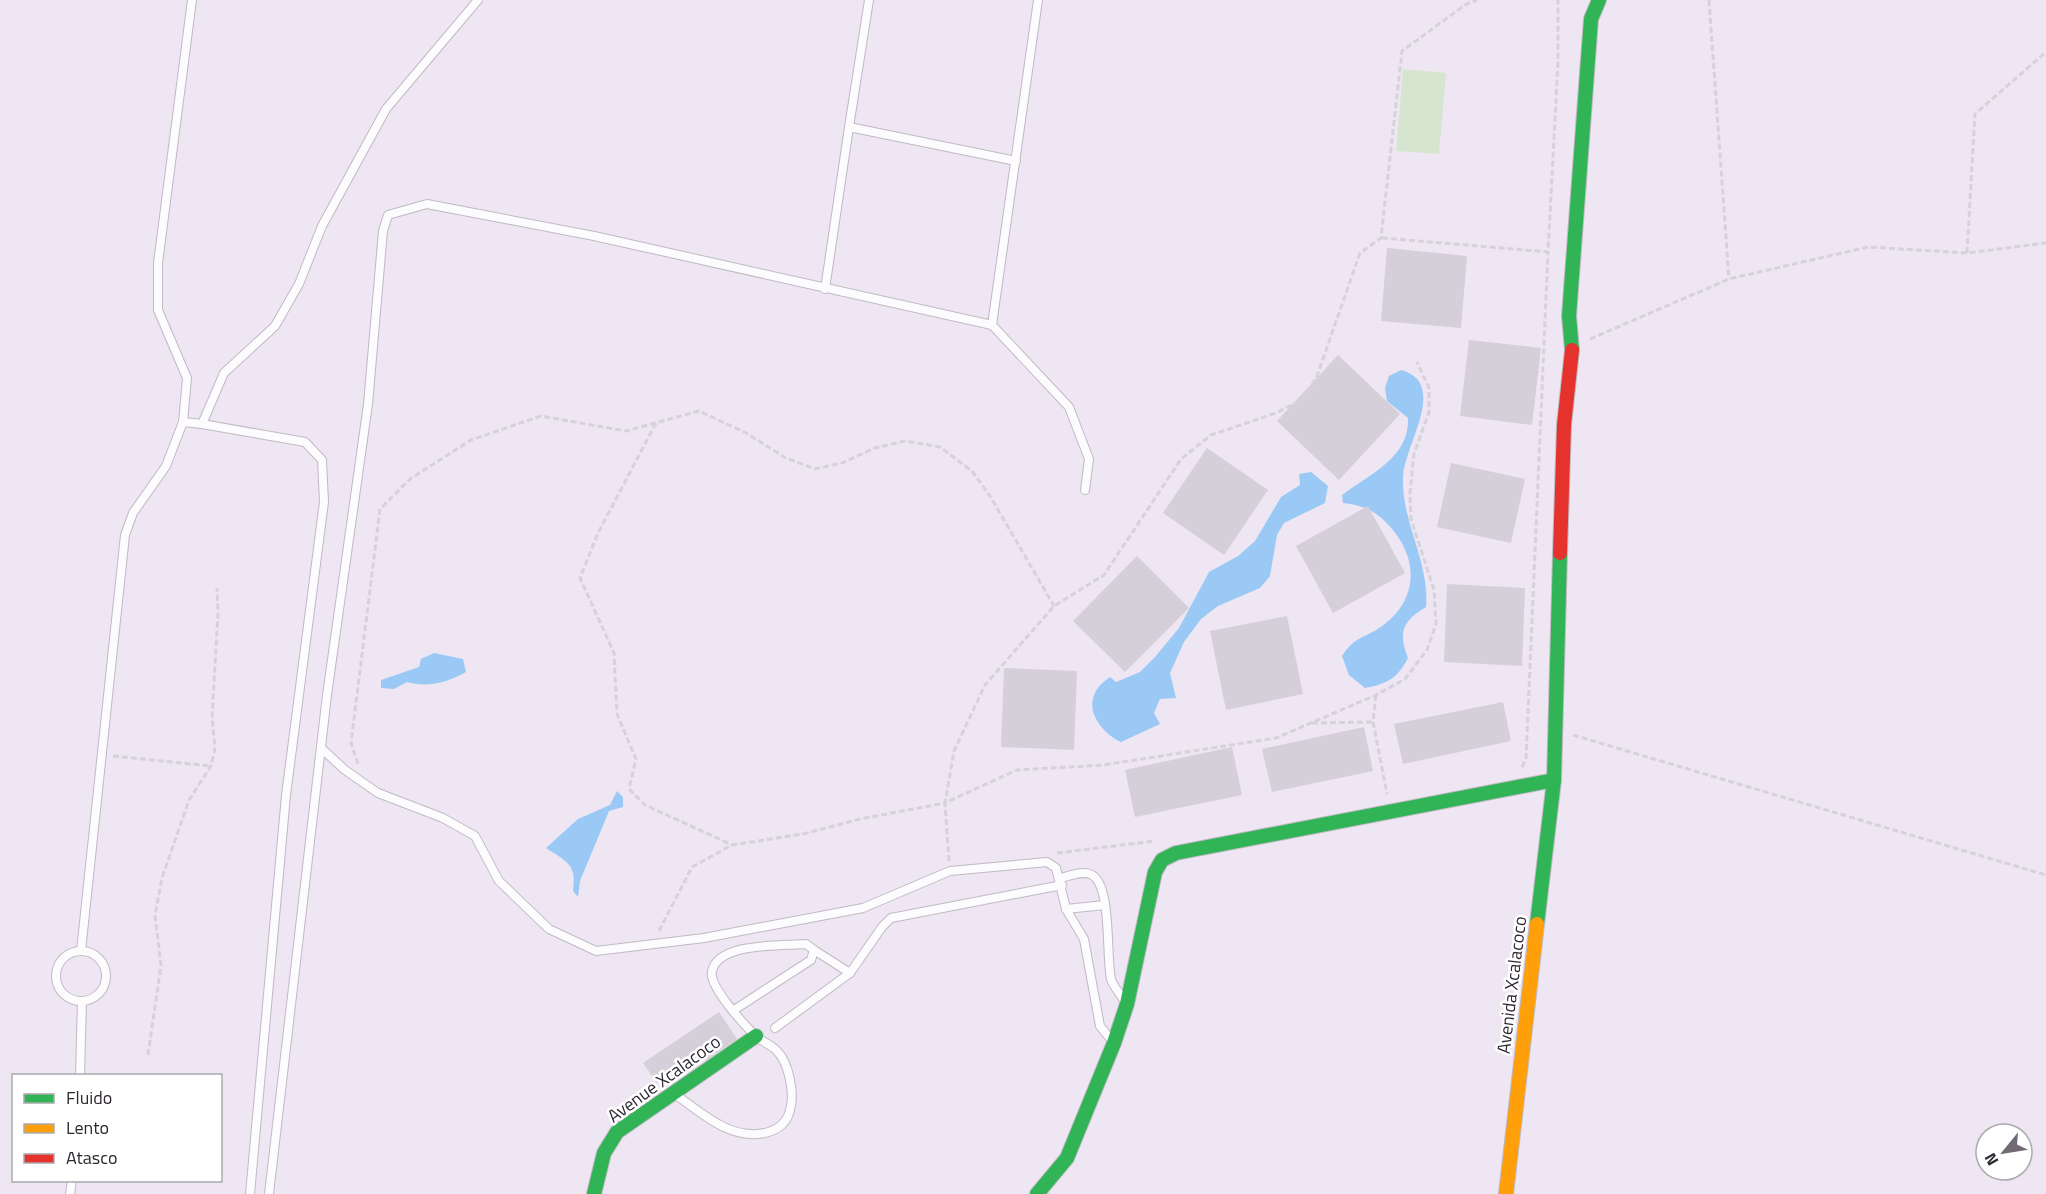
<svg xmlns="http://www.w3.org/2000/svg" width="2046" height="1194" font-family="'Titillium Web',sans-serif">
	<rect width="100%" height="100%" fill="#eee6f3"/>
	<polygon fill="#d6e5d0" points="1403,69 1446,73 1439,154 1396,151"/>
	<g fill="#9bc9f5">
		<path d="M1401,370C1449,383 1405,444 1403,476C1401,522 1430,562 1426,607C1402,621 1398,633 1408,658C1398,678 1387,684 1365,688L1349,675L1342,656C1356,635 1364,639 1382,626C1414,603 1420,567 1396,534C1382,515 1367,505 1343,503L1342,495C1368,475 1410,458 1408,418L1387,401L1385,388L1389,376Z"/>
		<path d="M1311,472L1328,486L1325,503L1284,523L1277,535L1270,576L1260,588L1218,606L1201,619L1184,642L1170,673L1176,698L1160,699L1154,713L1160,724L1121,742C1103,734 1084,711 1096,691C1099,685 1105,681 1110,677L1116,682L1140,672L1155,657L1179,628L1209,572L1238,556L1255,541L1281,497L1300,485L1299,474Z"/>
		<path d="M434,653L463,659L466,672C449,682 427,688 407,682L394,689L381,688V680L419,667L421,659Z"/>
		<path d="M617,791L623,797V807L609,811L580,881L578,897L573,891C577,864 567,862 546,848L578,819L610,805Z"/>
	</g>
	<g fill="#d5cfd9">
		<polygon points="1387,248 1467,256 1461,328 1381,321"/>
		<polygon points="1469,340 1541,348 1532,425 1460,416"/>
		<polygon points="1338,355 1400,414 1339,480 1277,421"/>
		<polygon points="1207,448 1268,490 1224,555 1163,513"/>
		<polygon points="1451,463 1525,479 1511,543 1437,527"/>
		<polygon points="1368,506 1405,573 1333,613 1296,546"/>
		<polygon points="1137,556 1189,608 1125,672 1073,621"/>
		<polygon points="1447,584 1525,588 1522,666 1444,662"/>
		<polygon points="1287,616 1303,694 1226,710 1210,631"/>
		<polygon points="1004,668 1077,671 1074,750 1001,747"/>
		<polygon points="1503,702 1511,741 1403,764 1394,724"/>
		<polygon points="1364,727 1373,771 1272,792 1262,749"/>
		<polygon points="1232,747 1242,795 1135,817 1125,770"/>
		<polygon points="719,1012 737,1039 705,1061 700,1054 657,1083 643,1063"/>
	</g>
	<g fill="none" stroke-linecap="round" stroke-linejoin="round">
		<defs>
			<g id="lane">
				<polyline points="849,127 869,0"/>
				<polyline points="825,289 849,127 1016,161"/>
				<polyline points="992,325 1038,0"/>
				<polyline points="183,422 202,424"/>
				<polyline points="321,748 345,770 378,793 443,818 475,836 499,881 549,929 596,951 704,938 863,908 950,871 1047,862 1056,868 1066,909 1084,939 1100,1026 1112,1041"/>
				<path d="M1060,878C1070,876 1083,870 1092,875C1112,886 1106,957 1111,979C1113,986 1119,992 1123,999"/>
				<polyline points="1066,909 1105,905"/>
				<polyline points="814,950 850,973"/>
				<polyline points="81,951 125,535 133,513 166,466 183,422 187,378 158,310 158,263 192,0"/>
				<circle cx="81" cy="976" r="25"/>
				<polyline points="775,1028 850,973 882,927 891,918 1062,885"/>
				<polyline points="80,1076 82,1001"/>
				<path d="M676,1095C703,1114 730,1140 765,1133C778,1130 787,1123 790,1110C795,1094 789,1062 776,1050C771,1045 763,1042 757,1037C746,1027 708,986 712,971C719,942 781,946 806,944L814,950L811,960L734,1010"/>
				<polyline points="70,1194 72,1180"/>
				<polyline points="250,1194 286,795 324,502 322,460 305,442 202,424 224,373 275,326 299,284 322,226 386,109 478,0"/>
				<polyline points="269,1194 327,695 368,404 383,231 388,215 427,204 594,236 992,325 1069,407 1089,459 1085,490"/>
			</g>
			<g id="fast">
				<polyline points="1572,350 1569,316 1591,19 1599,0"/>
				<polyline points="1537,924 1554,780 1560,553"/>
				<polyline points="594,1194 604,1153 617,1132 756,1036"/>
				<polyline points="1037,1194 1067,1158 1114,1043 1127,1004 1155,872 1162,860 1176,853 1554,780"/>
			</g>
			<polyline id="slow" points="1506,1194 1537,924"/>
			<polyline id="jam" points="1560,553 1564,425 1572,350"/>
		</defs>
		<use href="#lane" stroke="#c0bac4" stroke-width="10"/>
		<use href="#fast" stroke="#c0bac4" stroke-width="16"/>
		<use href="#slow" stroke="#c0bac4" stroke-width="16"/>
		<use href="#jam" stroke="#c0bac4" stroke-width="16"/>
		<g stroke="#d6d3d8" stroke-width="3" stroke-dasharray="6 3" stroke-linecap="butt">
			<polyline points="1709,0 1729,279"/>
			<polyline points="1382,238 1548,252 1558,62 1558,0"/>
			<polyline points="1967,253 1975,114 2046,52"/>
			<polyline points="1590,339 1729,279 1868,247 1967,253 2046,243"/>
			<polyline points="656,423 598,533 580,578 614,653 617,714 636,759 629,789 645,805 732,845"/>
			<polyline points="1376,695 1373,722 1387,794"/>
			<polyline points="1312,723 1373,722"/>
			<polyline points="1573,735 2046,875"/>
			<polyline points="113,756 211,766"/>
			<polyline points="358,764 351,743 380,509 410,479 471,440 541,416 626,431 699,411 746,433 786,458 815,469 842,463 875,448 905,441 940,447 972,471 990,496 1054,606"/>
			<polyline points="1522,767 1526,759 1548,252"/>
			<polyline points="1057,853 1155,841"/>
			<polyline points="949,861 945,803 1017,770 1103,765 1276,738 1376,695 1405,679 1427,650 1436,624 1434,590 1411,519 1410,493 1414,454 1429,412 1429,388 1417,362"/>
			<polyline points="659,931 692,867 732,845 803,834 860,819 945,803 954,751 985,685 1054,606 1104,575 1181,459 1211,435 1276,413 1305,398 1317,376 1360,253 1381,238 1402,51 1465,5 1477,0"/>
			<polyline points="148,1055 161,965 155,915 162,878 189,800 211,766 215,748 212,718 218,614 217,588"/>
		</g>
		<use href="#lane" stroke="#fcfbfd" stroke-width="8"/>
		<use href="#fast" stroke="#30b455" stroke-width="14"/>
		<use href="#slow" stroke="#ff9f0a" stroke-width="14"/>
		<use href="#jam" stroke="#e5322d" stroke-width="14"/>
	</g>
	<g text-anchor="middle" stroke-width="5" stroke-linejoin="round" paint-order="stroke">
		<g font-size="18" fill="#2e2831" stroke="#fff">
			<text transform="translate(1512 985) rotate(-83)" y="6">Avenida Xcalacoco</text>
			<text transform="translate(664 1079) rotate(-36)" y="6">Avenue Xcalacoco</text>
		</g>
	</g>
	<rect x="12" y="1074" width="210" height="108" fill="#ffffff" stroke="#aba9ad" stroke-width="1.5"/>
	<rect x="24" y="1094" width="30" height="9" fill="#30b455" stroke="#aba9ad" stroke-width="1.5"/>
	<text x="66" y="1104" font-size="18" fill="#2e2831">Fluido</text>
	<rect x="24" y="1124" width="30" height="9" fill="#ff9f0a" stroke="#aba9ad" stroke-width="1.5"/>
	<text x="66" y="1134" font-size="18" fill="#2e2831">Lento</text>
	<rect x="24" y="1154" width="30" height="9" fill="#e5322d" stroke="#aba9ad" stroke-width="1.5"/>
	<text x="66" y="1164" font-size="18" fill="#2e2831">Atasco</text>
	<g transform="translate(2004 1152) rotate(240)"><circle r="28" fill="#ffffff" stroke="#aba9ad" stroke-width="1.5"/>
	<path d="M0-4.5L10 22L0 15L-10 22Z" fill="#716a75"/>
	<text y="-9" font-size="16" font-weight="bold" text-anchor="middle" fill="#2e2831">N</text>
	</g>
</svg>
